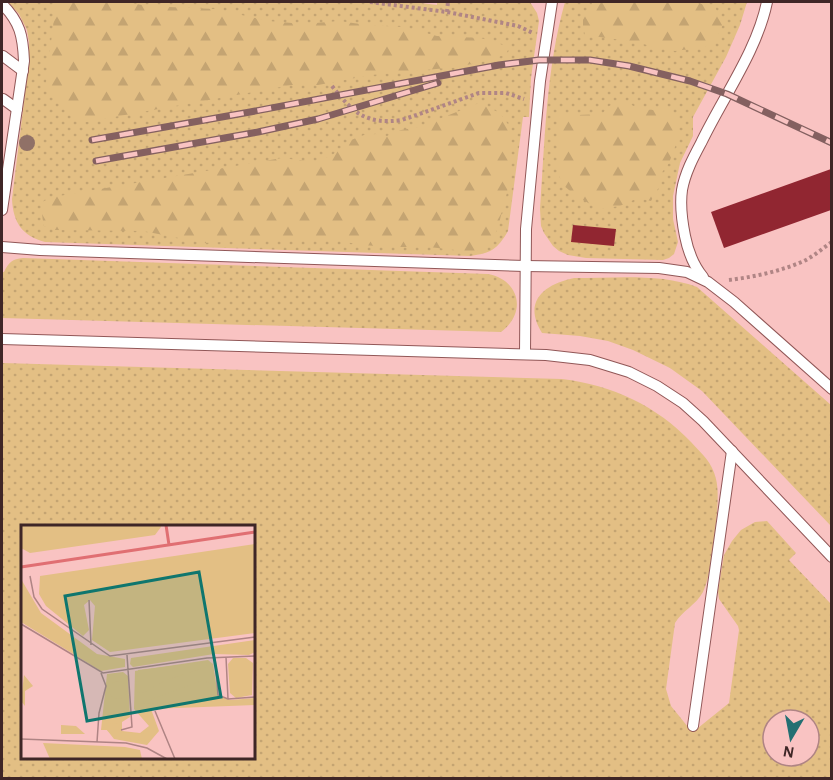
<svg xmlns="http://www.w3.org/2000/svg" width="833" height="780" font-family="'Alegreya Sans',sans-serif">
	<defs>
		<pattern id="grass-dots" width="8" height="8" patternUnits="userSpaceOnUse" patternTransform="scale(1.5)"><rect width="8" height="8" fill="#e3bf84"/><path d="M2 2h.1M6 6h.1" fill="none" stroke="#c4a472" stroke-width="1.8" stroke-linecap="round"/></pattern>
		<pattern id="forest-firs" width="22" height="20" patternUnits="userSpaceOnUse" patternTransform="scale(1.5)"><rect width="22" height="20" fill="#e3bf84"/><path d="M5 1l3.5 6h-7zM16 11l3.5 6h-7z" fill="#c4a472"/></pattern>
	</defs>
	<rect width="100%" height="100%" fill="#f9c3c2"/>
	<g fill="url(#grass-dots)" fill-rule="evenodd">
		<path d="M8,2H413L437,5V2H530L537,13L539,21L531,78L529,117H523L508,231C497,250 491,253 470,256L45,242C22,236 13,222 12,199L28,69L29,42L27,30L19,14Z"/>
		<path d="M565,2H747L740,25L726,57L693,117V136L680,163L673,196V219L678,242L674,254L669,258L663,260L586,258L568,255L559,251L553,246L544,233L541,226L540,209C545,140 546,69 565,2Z"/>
		<path d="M23,258L488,274C520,280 527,313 501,332L2,318V272H4C9,262 12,259 23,258Z"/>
		<path d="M574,278C613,278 662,273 697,287L831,405V526L702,391L670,368L633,350L608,341L580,336L542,333C522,301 545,284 574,278Z"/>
		<path d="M2,363L562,379C612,385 657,406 691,442C703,455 712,462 716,479C720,494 716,523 714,539C711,556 710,577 703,592C696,605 682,611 675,623L666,689L671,706L688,727L698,728L729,703L739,630L738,626L719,599L718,591L724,555L732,541L741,530L755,522L767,521L796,553L789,560L831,604V778H2ZM22,526H254V758H22ZM773,720H809V756H773Z"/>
	</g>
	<g fill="url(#forest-firs)">
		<polygon points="56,2 127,2 146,6 215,9 268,21 304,24 339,21 367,25 402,27 437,36 480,38 496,42 509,48 506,54 493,59 458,67 371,75 318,85 292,85 86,122 79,119 46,88 46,83"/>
		<polygon points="592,2 646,2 659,3 662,2 693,2 715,7 723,24 716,40 705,47 675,51 658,48 636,42 585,35 583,27 583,17 591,11"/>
		<polygon points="619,102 630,104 639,109 653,110 665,108 672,113 678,122 678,139 669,163 660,175 659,187 651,201 638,198 620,206 599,209 576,196 563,185 560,178 557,158 559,143 557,127 559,115 567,114 577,115 602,114 609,106"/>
		<path d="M479,103L500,113L510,127V181L498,227L492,242L484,249L472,252L429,247H389L363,245L333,240L274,239L204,243L143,231L55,230L44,226C42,217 41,210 44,201L53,197L282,158L314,162L331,156L351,140L364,135L376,134L387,136L401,130L419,127Z"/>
	</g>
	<g fill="#912631">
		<polygon points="831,169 831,210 724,248 711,212"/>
		<polygon points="573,225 616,229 614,246 571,242"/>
	</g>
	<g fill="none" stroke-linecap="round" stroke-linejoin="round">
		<defs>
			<g id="service">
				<path d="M2,4C20,22 23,36 24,61L2,210"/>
				<polyline points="3,56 23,71"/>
				<polyline points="3,99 17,109"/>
				<polyline points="2,247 40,250 525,266 659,268 687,272 708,282 734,302 832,389"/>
				<path d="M703,277C693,265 688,251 685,236C682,221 680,204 682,190C685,173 693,158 701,143C723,97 757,51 767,2"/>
				<polyline points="2,339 546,355 590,360 629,372 657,386 683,403 703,421 832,557"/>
				<polyline points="525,354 526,229 540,81 552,2"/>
				<polyline points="693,726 732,451"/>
			</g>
		</defs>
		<use href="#service" stroke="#915757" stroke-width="12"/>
		<g stroke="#b08585" stroke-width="4" stroke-dasharray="3 3" stroke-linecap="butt">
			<polyline points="370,2 447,12 518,26 533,33"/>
			<polyline points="447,12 448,2"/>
			<path d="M332,86C353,113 366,125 402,120L479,93H506L524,99"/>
			<path d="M729,280C754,277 781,271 804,261C814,256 823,248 832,242"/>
		</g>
		<use href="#service" stroke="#fff" stroke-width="10"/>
		<defs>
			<g id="rail">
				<polyline points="92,140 250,112 499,65 539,60 590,60 629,66 690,81 727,94 832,143"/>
				<polyline points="96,161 258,132 318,119 438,83"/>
			</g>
		</defs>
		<use href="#rail" stroke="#846060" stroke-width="7"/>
		<use href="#rail" stroke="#f9c3c2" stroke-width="4.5" stroke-dasharray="14" stroke-linecap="butt"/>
	</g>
	<circle fill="#907167" cx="27" cy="143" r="8"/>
	<g transform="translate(21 525)">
		<rect width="234" height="234" fill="#f9c3c2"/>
		<path d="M0,0H139L140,2L134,10L9,28L0,23ZM234,19V108L89,127L71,115L74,81L69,75L63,80L68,105L62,111L25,81L18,69L19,51ZM0,54L20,88L76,129L104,134V142L80,146L0,97ZM234,115V127L228,130L193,129L112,142L109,139L110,133ZM212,133H225L232,138L231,170L215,173L209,168L207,139ZM187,135L192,139L197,171L210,175L234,173V180L130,184L138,206L126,220L93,214L86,205H80L86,149L102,147L107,151L109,192L101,197V206L119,208L128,201L113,184L114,146ZM22,218L104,222L119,225L121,234H29Z" fill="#e3bf84"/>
		<path d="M185,137L186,142L145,155L120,169L115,166L117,145ZM3,150L12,161L4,166V181L0,176ZM183,155L190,160L191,174L187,176L117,179ZM88 165a9 9 0 1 1 18 0a9 9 0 1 1-18 0ZM89,198L97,199L99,207L123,209L126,216L93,212L83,202ZM40,200L55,201L64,209H40Z" fill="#e3bf84"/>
		<path fill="none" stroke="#e06f72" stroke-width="3" d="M145,0L148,20M0,42L234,7"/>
		<path fill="none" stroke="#af8484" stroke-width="1.5" d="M9,51L13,72L21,84L89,131L234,112M68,75L70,120M0,99L82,148L186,133L234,131M205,132L207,174M194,133L197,170L207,174L234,172M134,186L154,234M100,205L111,202L106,130M0,214L105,218L126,223L146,234M76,217L78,188L85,161L80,148"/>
		<path fill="#0f766e" fill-opacity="0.15" stroke="#0f766e" stroke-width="3" d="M178,47L200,172L66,196L44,71Z"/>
		<rect width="234" height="234" fill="none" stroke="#3f2626" stroke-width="3"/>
	</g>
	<rect width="833" height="780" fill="none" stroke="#3f2626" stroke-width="6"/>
	<g transform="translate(791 738) rotate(190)"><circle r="28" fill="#f9c3c2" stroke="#af8484" stroke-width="1.5"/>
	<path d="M0-4.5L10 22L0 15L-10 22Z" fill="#236f72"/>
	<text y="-9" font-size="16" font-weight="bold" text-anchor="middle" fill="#3f2626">N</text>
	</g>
</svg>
